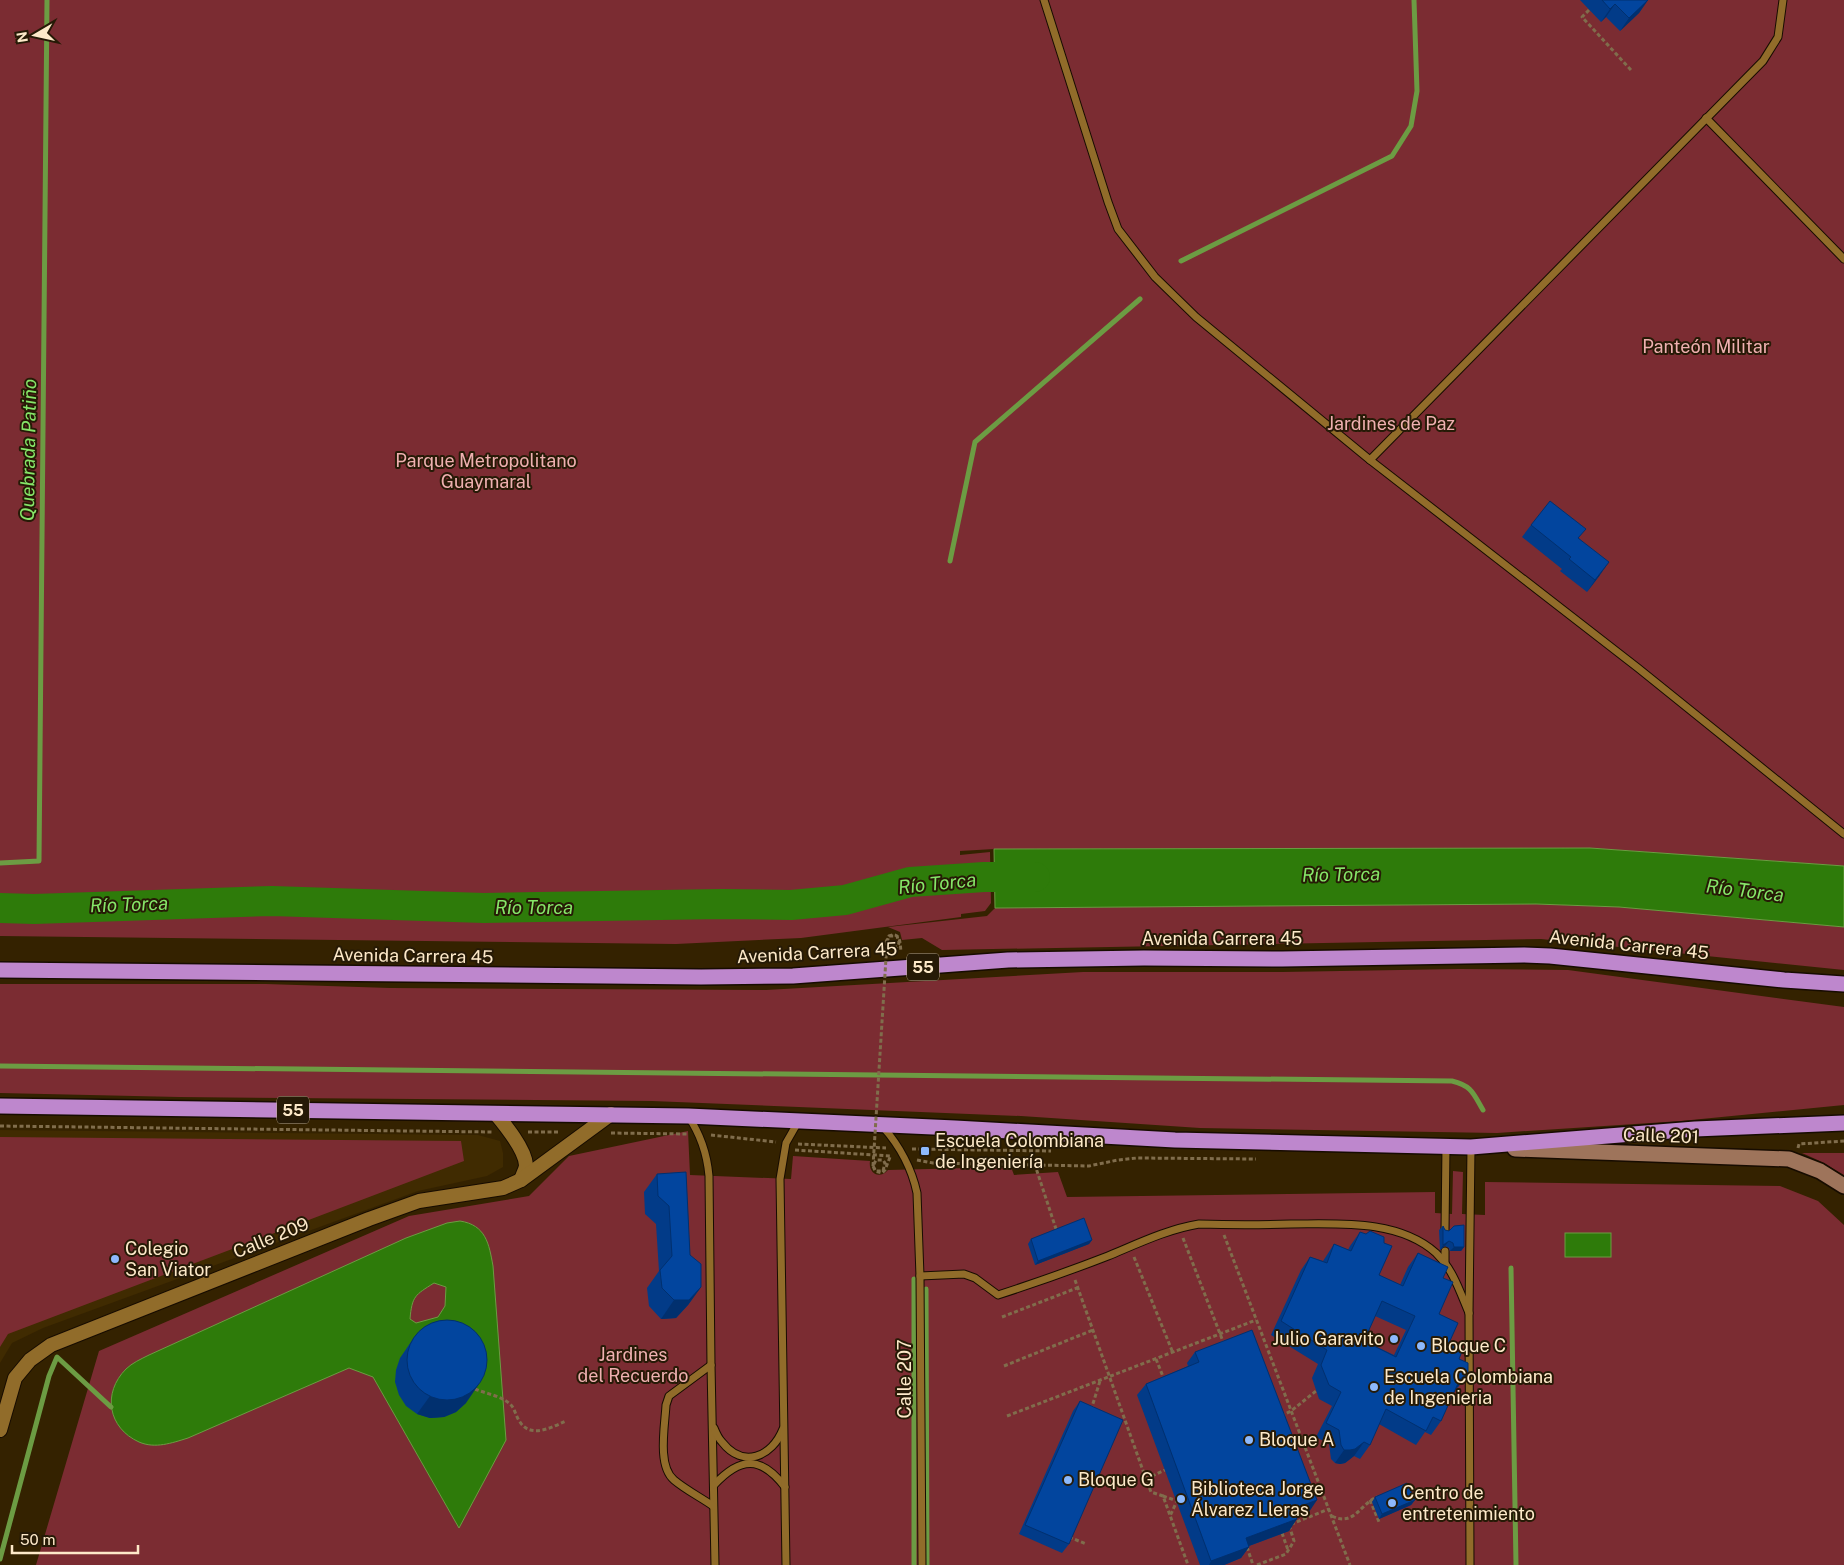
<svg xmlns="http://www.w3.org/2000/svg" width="1844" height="1565" font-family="'Public Sans',sans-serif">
	<rect width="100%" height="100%" fill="#342200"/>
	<polygon fill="#402b01" points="0,1130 478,1135 500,1141 503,1153 503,1167 487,1176 418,1191 43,1328 12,1343 0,1363"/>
	<g fill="#7b2c32">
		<polygon points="0,0 1844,0 1844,866 1590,848 994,849 960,851 960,855 990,852 991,903 985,911 961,914 961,917 801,938 676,944 0,936"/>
		<polygon points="1536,904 1619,907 1844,927 1844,970 1541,939 942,950 922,938 902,940 900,932 888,927 987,916 995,908"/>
		<polygon points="1459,969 1568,970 1844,1007 1844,1105 1681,1121 1497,1133 1200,1128 1021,1116 652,1101 179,1097 0,1093 0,984 266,984 390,988 766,990 1083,972 1282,972"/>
		<path d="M688,1131L690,1175L791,1179L793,1156L870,1161C868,1173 879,1180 888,1170L1011,1167L1014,1175L1058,1172L1067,1197L1435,1192V1213L1452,1214L1453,1171L1463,1172L1462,1214L1485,1215V1182L1780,1186L1818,1201L1844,1225V1565H36L99,1351L409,1216L529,1196L569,1156Z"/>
		<polygon points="0,1137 461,1141 464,1161 8,1334 0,1347"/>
		<polygon points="1802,1153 1844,1153 1844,1175 1822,1162"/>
	</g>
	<g fill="#2e7b0a" stroke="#6c9c43" fill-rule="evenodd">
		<polygon points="1590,848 1844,866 1844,927 1619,907 1536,904 995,908 994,849"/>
		<path d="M460,1221C486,1225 489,1244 493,1266L506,1440L459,1528L373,1377L349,1368L188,1438C172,1443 155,1449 139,1442C108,1428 102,1393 126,1369C132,1363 141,1359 149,1355L406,1238L447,1223ZM434,1283L446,1287L445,1306L438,1317L416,1323L410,1319C412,1296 415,1295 434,1283Z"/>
		<rect x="1565" y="1233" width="46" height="24"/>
	</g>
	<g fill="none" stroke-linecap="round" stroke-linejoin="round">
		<g stroke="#6c9c43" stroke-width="5">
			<polyline points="1181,261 1392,156 1411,126 1417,91 1414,0"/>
			<polyline points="950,561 975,442 1140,299"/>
			<polyline points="0,863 39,861 47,0"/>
			<path d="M0,1066L1452,1081C1472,1086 1473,1093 1483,1110"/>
			<polyline points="1511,1268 1516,1565"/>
			<polyline points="914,1279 914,1565"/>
			<polyline points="926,1289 927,1565"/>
			<polyline points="0,1559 49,1376 57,1357 111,1407"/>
		</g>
		<polyline stroke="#2e7b0a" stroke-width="30" points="0,908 34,909 272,901 484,908 722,904 791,905 845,900 910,882 984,877 1035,877"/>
		<defs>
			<g id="lane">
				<polyline points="1044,0 1108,202 1118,229 1155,277 1196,317 1370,460 1638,668 1844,834"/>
				<polyline points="1706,118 1844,259"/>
				<polyline points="1370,460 1763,61 1778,37 1783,0"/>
				<path d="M688,1116C701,1135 707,1153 709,1176L711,1365L715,1565"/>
				<path d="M883,1127C899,1145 912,1169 917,1193L920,1276L922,1565"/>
				<polyline points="1445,1230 1446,1146"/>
				<polyline points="1445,1262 1445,1251"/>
				<path d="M920,1276L964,1274L975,1278L998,1295C1035,1283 1072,1270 1108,1256C1137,1244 1168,1229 1199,1224C1230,1225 1260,1225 1291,1224C1338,1224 1398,1219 1436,1253C1453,1269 1460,1292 1469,1313"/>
				<path d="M711,1365L669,1396L666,1405C665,1425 657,1466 674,1480C686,1490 700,1497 713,1506"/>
				<path d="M714,1428C716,1433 718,1438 722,1442C743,1469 772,1457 783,1429"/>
				<path d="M714,1485C741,1456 761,1456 785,1487"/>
				<polyline points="786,1565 780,1179 786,1143 798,1122"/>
				<polyline points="1470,1565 1469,1313 1471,1147"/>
			</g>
			<g id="street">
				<path d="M495,1113C505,1125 525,1149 526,1165C526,1169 522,1176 521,1180"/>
				<polyline points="0,1430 15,1378 30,1360 51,1345 369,1219 419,1201 503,1188 521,1180 611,1114"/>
			</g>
			<polyline id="secondary" points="1515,1149 1789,1159 1820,1171 1844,1186"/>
			<g id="highway">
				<polyline points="0,970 701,977 793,976 1008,960 1144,958 1282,959 1524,955 1550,956 1784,980 1844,984"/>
				<polyline points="0,1106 688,1116 955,1128 1175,1140 1471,1147 1695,1129 1844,1123"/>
			</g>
		</defs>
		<use href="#lane" stroke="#170c00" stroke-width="9"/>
		<use href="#street" stroke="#170c00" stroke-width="16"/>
		<use href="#secondary" stroke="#170c00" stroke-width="18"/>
		<use href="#highway" stroke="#170c00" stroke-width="18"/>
		<g stroke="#806d4c" stroke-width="3" stroke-dasharray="4 2.5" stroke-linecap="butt">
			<polyline points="1589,10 1582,17 1631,70"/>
			<path d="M887,942L889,936H897L899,943L897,947H890L886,942L889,936C901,931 900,944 901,952"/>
			<polyline points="0,1126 492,1132"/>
			<polyline points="528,1132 559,1132"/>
			<polyline points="611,1133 687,1134"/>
			<polyline points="711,1135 776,1142"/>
			<polyline points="798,1144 886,1148"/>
			<polyline points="1798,1148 1799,1144 1844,1141"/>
			<polyline points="912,1149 1051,1151"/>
			<polyline points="795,1150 891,1156"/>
			<polyline points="917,1160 933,1163 1035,1165 1057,1232"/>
			<polyline points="1035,1165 1089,1166 1118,1160 1137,1158 1256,1159"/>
			<polyline points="873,1166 876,1171 883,1171 885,1163 883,1160 876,1160 873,1166 875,1171 882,1173 885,1170 890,1157"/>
			<polyline points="1224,1235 1350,1565"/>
			<polyline points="1183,1238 1224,1344"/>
			<polyline points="1134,1257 1173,1353"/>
			<polyline points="1075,1280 1146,1479 1151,1492 1163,1496 1188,1565"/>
			<polyline points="1002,1317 1077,1288"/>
			<polyline points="1156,1359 1164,1379"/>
			<polyline points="1004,1366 1093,1330"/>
			<path d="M475,1389C487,1394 502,1396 511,1405C515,1409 516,1417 520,1422C531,1439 552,1427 566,1421"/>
			<polyline points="1091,1410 1100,1381"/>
			<polyline points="1007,1416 1256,1320"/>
			<polyline points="1281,1416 1291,1411 1316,1391"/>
			<polyline points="1146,1479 1165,1470"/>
			<polyline points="1163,1496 1177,1501 1170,1516"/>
			<polyline points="1370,1500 1379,1522"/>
			<path d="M1332,1516C1354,1527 1360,1504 1377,1497"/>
			<polyline points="1282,1533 1288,1550"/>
			<polyline points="1069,1537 1086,1544"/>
			<polyline points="1247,1547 1253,1565"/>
			<polyline points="1257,1565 1286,1554 1294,1541 1289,1525 1329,1509"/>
		</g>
		<use href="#lane" stroke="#916c2a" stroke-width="7"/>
		<use href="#street" stroke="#916c2a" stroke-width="14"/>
		<use href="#secondary" stroke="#9e745b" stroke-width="15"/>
		<use href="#highway" stroke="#be87cd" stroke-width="15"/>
		<polyline stroke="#806d4c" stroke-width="3" stroke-dasharray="4 2.5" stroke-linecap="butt" points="873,1166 887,942"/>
	</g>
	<g fill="#023b88" fill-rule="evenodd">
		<polygon points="1580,0 1648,0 1639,13 1620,31 1606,17 1601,22"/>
		<polygon points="1531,525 1579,538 1600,575 1587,592 1560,571 1562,569 1522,537"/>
		<polygon points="657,1174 690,1255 701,1287 688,1305 676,1318 661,1319 649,1306 647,1288 659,1271 656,1224 645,1214 644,1192"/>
		<polygon points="1443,1226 1445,1230 1464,1247 1461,1251 1450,1251 1449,1248 1445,1246 1440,1250 1439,1230"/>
		<path d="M1360,1232L1379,1275L1400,1285L1408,1267L1418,1253L1443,1278L1439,1314L1449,1343L1468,1373L1458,1387L1455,1389L1441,1421L1431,1435L1425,1432L1416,1445L1379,1424L1370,1445L1360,1459L1354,1456L1345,1463L1340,1464L1335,1463L1331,1459L1329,1444L1316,1437L1332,1406L1319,1399L1312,1378L1318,1364L1271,1335L1301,1270L1310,1257L1323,1261L1325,1258L1334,1244L1348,1250L1350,1246ZM1375,1316L1406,1330L1394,1355L1364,1341Z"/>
		<polygon points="1031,1239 1092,1240 1089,1244 1035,1265 1028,1244"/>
		<polygon points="413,1339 466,1403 456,1412 444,1417 430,1418 417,1414 406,1406 399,1395 395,1382 396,1370 400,1358"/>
		<polygon points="1195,1352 1309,1512 1296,1517 1289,1531 1249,1546 1249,1547 1241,1558 1224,1565 1200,1565 1137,1395 1146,1384 1188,1366 1187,1363"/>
		<polygon points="1080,1401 1069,1544 1062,1553 1019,1534 1073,1411"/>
		<polygon points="1375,1497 1415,1500 1411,1505 1379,1519 1372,1502"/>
	</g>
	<g fill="#01306f">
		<polygon points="1648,0 1639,13 1620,31 1629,18"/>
		<polygon points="1615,4 1606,17 1601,22 1610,9"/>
		<polygon points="1609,562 1600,575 1587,592 1595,580"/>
		<polygon points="1092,1240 1089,1244 1035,1265 1038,1261"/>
		<polygon points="1449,1241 1445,1246 1440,1250 1443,1245"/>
		<polygon points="1454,1247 1464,1247 1461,1251 1450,1251"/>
		<polygon points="701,1287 688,1305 676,1318 661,1319 674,1300"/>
		<polygon points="1468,1373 1458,1387 1450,1393 1460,1379"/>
		<polygon points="479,1384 466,1403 456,1412 444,1417 430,1418 417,1414 430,1396"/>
		<polygon points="1364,1442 1354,1456 1345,1463 1340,1464 1335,1463 1344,1450"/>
		<polygon points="1317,1500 1309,1512 1285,1521 1293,1509"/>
		<polygon points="1415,1500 1411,1505 1379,1519 1382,1514"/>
		<polygon points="1297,1519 1289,1531 1238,1550 1246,1538"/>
		<polygon points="1249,1547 1241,1558 1224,1565 1209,1565 1211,1561"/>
	</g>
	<g fill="#02459e" stroke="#01306f" fill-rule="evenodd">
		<polygon points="1602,0 1648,0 1629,18 1615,4 1610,9"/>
		<polygon points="1550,501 1586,529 1578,538 1609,562 1595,580 1569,559 1571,557 1531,525"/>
		<polygon points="686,1172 690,1255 701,1264 701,1287 689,1300 674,1300 662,1288 660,1270 672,1256 669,1206 658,1196 657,1174"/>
		<polygon points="1084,1218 1092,1240 1038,1261 1031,1239"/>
		<polygon points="1464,1225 1464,1247 1454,1247 1453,1243 1449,1241 1443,1245 1443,1226 1445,1230 1449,1231 1454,1226"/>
		<path d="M1370,1231L1384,1237V1243L1392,1246L1379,1275L1403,1286L1418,1253L1448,1267L1443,1278L1453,1282L1439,1314L1458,1323L1449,1343L1463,1349L1459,1359L1468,1363V1373L1460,1379L1441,1421L1433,1417L1426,1431L1386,1409L1370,1445L1364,1442L1355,1449L1350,1450H1344L1341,1445L1339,1430L1326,1423L1341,1392L1329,1385L1321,1365L1327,1350L1281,1321L1310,1257L1327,1263L1334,1244L1351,1251L1360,1232L1366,1234ZM1382,1301L1415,1316L1396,1357L1364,1341Z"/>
		<circle cx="447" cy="1360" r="40"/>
		<polygon points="1252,1330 1317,1500 1293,1509 1297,1519 1246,1538 1249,1547 1211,1561 1146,1384 1199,1362 1195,1352"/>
		<polygon points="1080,1401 1123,1420 1069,1544 1025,1525"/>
		<polygon points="1407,1483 1415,1500 1382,1514 1375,1497"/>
	</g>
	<g fill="#8db9fc" stroke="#261a06" stroke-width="2">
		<rect x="920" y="1146" width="10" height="10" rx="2.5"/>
		<circle cx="115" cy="1259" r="5"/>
		<circle cx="1394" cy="1339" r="5"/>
		<circle cx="1421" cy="1346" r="5"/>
		<circle cx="1374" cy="1387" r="5"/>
		<circle cx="1249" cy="1440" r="5"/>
		<circle cx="1068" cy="1480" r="5"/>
		<circle cx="1181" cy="1499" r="5"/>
		<circle cx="1392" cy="1503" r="5"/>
	</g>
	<g text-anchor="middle" stroke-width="4" stroke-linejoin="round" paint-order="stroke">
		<g fill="#261a06" stroke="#bcab8e" stroke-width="1">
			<rect x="907" y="953.5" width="32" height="27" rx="4"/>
			<rect x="277" y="1096.5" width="32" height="27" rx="4"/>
		</g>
		<g font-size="16" font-weight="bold" fill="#fde9c9">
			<text x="923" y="973">55</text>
			<text x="293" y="1116">55</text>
		</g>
		<g font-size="18" fill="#efb0b0" stroke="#261a06">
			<text x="1706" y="353">Panteón Militar</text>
			<text x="1391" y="430">Jardines de Paz</text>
			<text x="486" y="467">Parque Metropolitano<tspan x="486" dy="21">Guaymaral</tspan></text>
			<text x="633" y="1361">Jardines<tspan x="633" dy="21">del Recuerdo</tspan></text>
		</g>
		<g font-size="18" fill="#fde9c9" stroke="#261a06">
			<text x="1222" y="945">Avenida Carrera 45</text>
			<text transform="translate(1629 945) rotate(6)" y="6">Avenida Carrera 45</text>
			<text transform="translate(817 953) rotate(-3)" y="6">Avenida Carrera 45</text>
			<text transform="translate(413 956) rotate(1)" y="6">Avenida Carrera 45</text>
			<text transform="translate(1661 1136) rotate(2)" y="6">Calle 201</text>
			<text transform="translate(271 1238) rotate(-22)" y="6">Calle 209</text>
			<text transform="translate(905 1379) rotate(-90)" y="6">Calle 207</text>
		</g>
		<g font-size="18" fill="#fde9c9" stroke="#261a06" text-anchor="start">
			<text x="935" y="1147">Escuela Colombiana<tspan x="935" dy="21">de Ingeniería</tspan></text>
			<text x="125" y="1255">Colegio<tspan x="125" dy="21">San Viator</tspan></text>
			<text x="1384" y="1345" text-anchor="end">Julio Garavito</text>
			<text x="1431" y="1352">Bloque C</text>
			<text x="1384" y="1383">Escuela Colombiana<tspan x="1384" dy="21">de Ingenieria</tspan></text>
			<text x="1259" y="1446">Bloque A</text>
			<text x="1078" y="1486">Bloque G</text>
			<text x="1191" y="1495">Biblioteca Jorge<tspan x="1191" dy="21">Álvarez Lleras</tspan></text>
			<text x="1402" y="1499">Centro de<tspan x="1402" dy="21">entretenimiento</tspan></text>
		</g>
		<g font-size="19" font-style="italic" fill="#86e668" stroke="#261a06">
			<text transform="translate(28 450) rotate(-89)" y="7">Quebrada Patiño</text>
			<text transform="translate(1341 874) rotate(-1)" y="7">Río Torca</text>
			<text transform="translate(937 883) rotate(-6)" y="7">Río Torca</text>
			<text transform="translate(1745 890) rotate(7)" y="7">Río Torca</text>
			<text transform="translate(129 904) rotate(-2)" y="7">Río Torca</text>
			<text x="534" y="914">Río Torca</text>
		</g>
	</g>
	<g transform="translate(35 35) rotate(261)" stroke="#261a06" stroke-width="4" paint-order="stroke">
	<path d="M0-4L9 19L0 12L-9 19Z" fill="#fde9c9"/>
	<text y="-8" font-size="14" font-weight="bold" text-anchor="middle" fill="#fde9c9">N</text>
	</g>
	<path d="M12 1545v8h126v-8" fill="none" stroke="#fde9c9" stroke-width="2.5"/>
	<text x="20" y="1545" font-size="15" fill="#fde9c9" stroke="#261a06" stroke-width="4" paint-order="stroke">50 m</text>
</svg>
